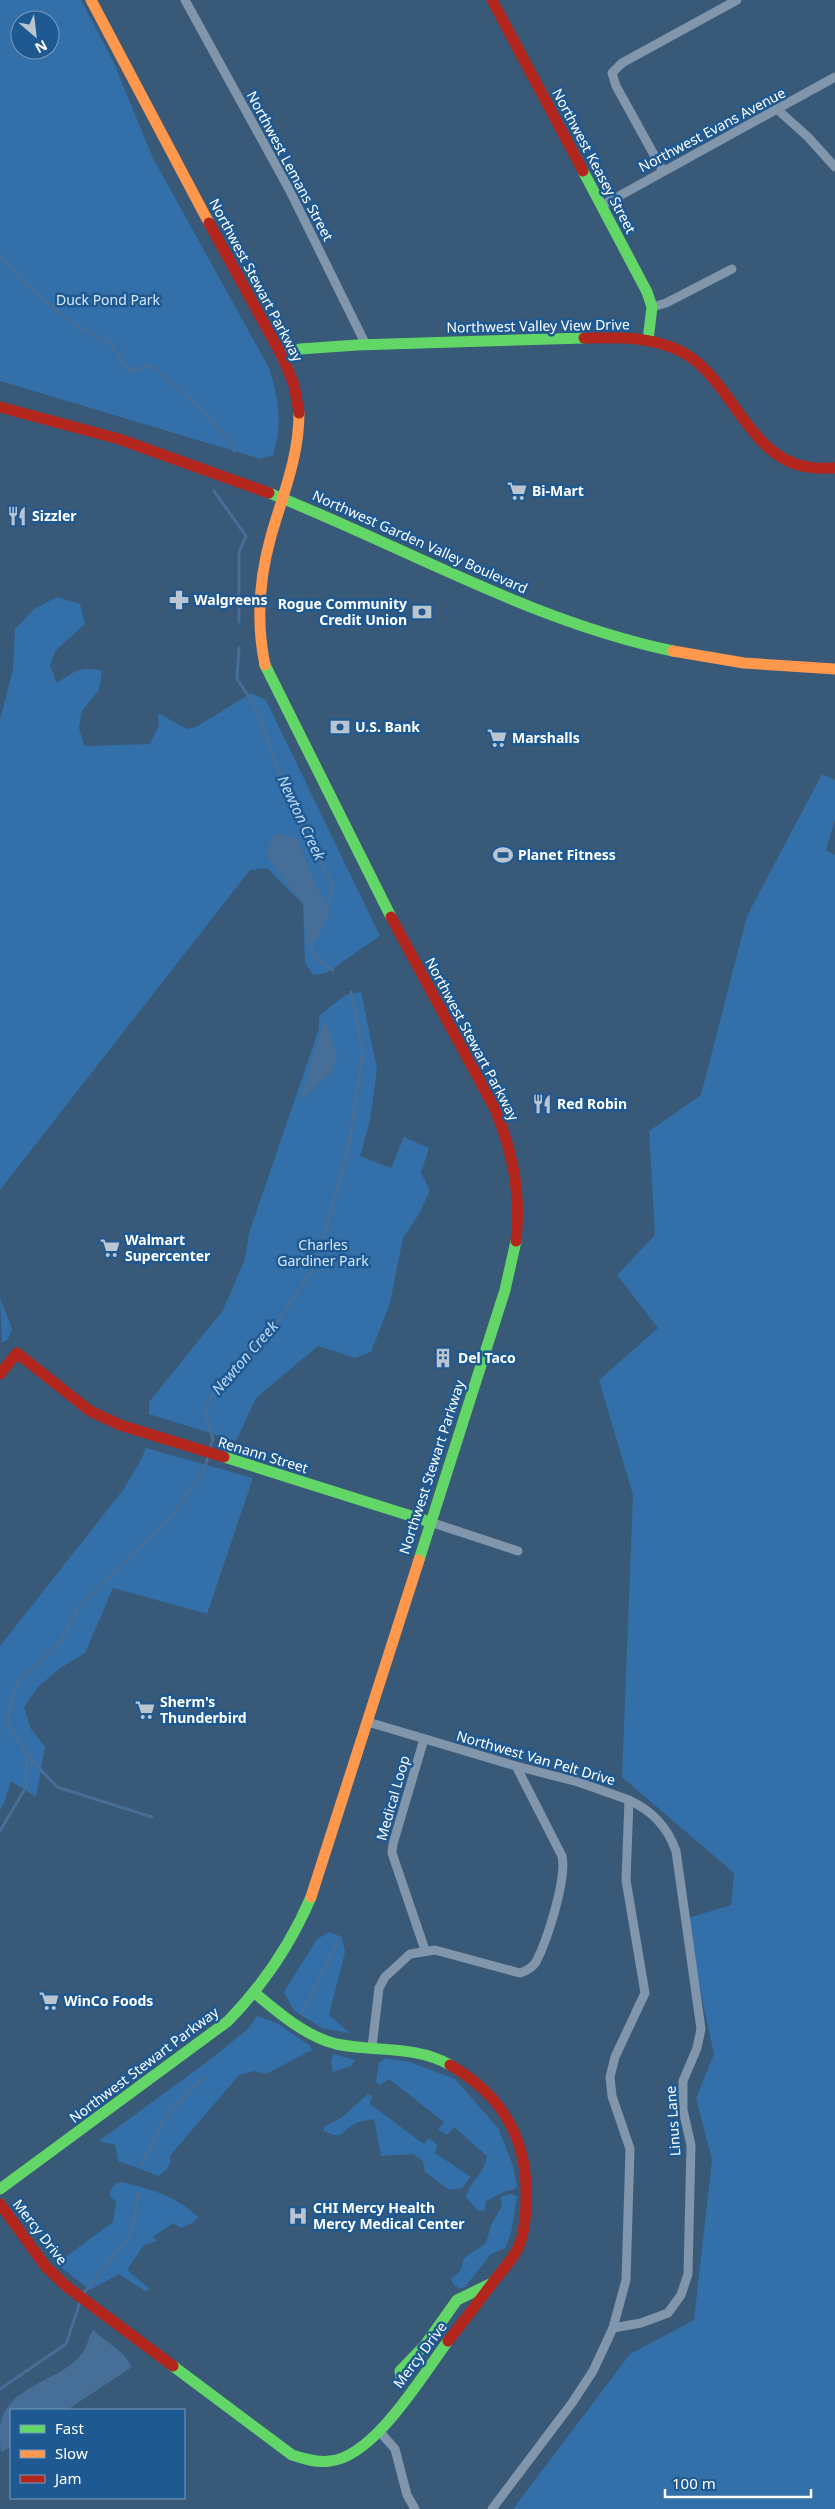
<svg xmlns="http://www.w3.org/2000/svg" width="835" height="2509" font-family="'Noto Sans',sans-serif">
	<rect width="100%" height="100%" fill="#395978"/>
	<g fill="#336fa8" fill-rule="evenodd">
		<path d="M0,0H81L113,61L153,158L269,368C279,402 283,421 273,455L261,459L0,381ZM20,20H50V50H20Z"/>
		<path d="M57,597L80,604L85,624L56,650L50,665L57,683C73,672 82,665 102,671L99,690L82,711L79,728L84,746L150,744L159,725L158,713L187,729L196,727L251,693L266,700L380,936L326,973L313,975L305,963L303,904L267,868L250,870L0,1190V720L13,669L15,629L34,609Z"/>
		<polygon points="822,774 835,780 835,820 826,850 835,855 835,2509 513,2509 630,2354 694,2320 712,2160 696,2098 714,2054 685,1919 731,1905 734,1873 622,1777 633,1495 599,1380 658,1328 617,1275 655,1235 649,1131 701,1095 747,916"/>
		<polygon points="361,992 377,1069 370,1121 360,1156 391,1168 404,1137 429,1148 421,1173 430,1190 419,1214 403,1238 390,1303 371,1352 355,1358 318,1346 256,1398 236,1441 149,1414 149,1402 223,1310 245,1259 249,1233 319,1029 319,1016 345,995"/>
		<polygon points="0,1298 12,1329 8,1339 2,1343"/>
		<polygon points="146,1448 253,1478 207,1614 113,1588 85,1653 59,1669 38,1687 24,1707 31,1729 45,1747 36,1797 11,1781 4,1803 0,1810 0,1646 123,1490 141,1460"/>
		<polygon points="329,1932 342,1937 345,1952 329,2015 350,2033 324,2029 294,2011 284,1992 317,1939"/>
		<polygon points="257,2016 277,2023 309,2045 312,2050 266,2074 254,2071 239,2075 169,2157 171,2161 167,2169 159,2176 118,2161 115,2145 99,2141 208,2061 248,2029"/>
		<polygon points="333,2054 355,2060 351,2066 333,2072 331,2062"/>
		<path d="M385,2058L410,2062L455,2079L498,2128L512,2163L517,2186L514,2190C502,2190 497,2197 486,2201L485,2210L478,2211L466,2197C471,2180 484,2174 487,2156L454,2127L447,2135L438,2129L444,2122L389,2079L380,2085L376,2082L379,2063Z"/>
		<path d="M368,2094L372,2096L370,2104L424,2144L429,2138L438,2145L435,2153L471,2177L462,2188L449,2190L425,2172L423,2161L413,2154L381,2156L374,2119C368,2120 360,2121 355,2124C339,2132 345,2141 324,2131V2127L341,2118Z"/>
		<path d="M121,2182C151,2189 176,2196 198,2217L194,2222L181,2228L173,2223L153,2237L157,2241L144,2245L127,2270L149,2288L146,2292L119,2274L90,2290L62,2268L64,2258L113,2222L116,2202L110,2196V2191L115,2184Z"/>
		<polygon points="511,2194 517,2196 511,2233 505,2248 491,2254 465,2287 460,2289 453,2284 451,2278 460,2272 464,2258 486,2243 491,2225 502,2206 500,2197"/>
	</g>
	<g fill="#466e96">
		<polygon points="278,833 298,839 316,887 325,900 330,913 316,940 306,944 303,904 266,855 273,836"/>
		<polygon points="324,1022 327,1022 337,1057 332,1072 301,1100 301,1096"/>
		<path d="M93,2330L124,2355L132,2367L67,2410H11V2447L1,2452C0,2446 0,2439 0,2432C0,2385 62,2383 83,2352C88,2345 88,2337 93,2330Z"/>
	</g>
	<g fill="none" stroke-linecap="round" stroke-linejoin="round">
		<g stroke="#466e96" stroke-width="3">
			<polyline points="0,255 22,281 72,323 109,342 130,371 152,365 201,409 234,446 234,451"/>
			<polyline points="214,491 246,536 239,552 239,622"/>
			<polyline points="239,648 237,679 255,706 293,809 332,883 330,905 323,906"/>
			<polyline points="310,938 315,958 333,970"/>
			<polyline points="210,1448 213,1439 204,1406 269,1335 316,1264 348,1150 363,1053 351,992"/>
			<polyline points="27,1755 57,1787 152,1817"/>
			<polyline points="0,1831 26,1787 27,1755 7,1721 17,1683 60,1642 80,1605 172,1516 205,1468 208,1456"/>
			<polyline points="302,2013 338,1941"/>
			<polyline points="141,2166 166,2116 204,2077"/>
			<polyline points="83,2294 132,2233 138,2193"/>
			<polyline points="0,2389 66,2344 80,2302"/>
		</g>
		<g stroke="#8196ab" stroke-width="9">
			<polyline points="185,0 290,191 366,345"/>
			<polyline points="778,110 808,137 835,167"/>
			<polyline points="663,171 616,86 612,73 622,63 737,0"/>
			<polyline points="601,206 835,77"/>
			<polyline points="652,307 666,303 732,269"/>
			<polyline points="430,1522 518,1551"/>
			<polyline points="368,1722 516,1766 578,1782 629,1800 626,1880 645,1993 615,2057 610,2077 612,2096 630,2149 626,2280 613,2328 593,2371 572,2403 492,2509"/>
			<polyline points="424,1739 393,1844 392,1853 425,1950"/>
			<path d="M372,2047L379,1988L385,1977L410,1954L435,1950L520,1973C526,1971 532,1968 536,1962C547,1941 567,1879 562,1856L516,1766"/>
			<path d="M613,2328L641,2323L668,2313L681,2295L688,2274L691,2145L683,2110V2081L697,2048L701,2029L676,1851C667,1826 652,1811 629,1800"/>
			<polyline points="380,2432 395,2449 407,2495 415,2509"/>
		</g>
		<g stroke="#63d668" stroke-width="11">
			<polyline points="583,171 647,292 652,307 648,340"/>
			<polyline points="282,356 300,349 357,345 584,338"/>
			<path d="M269,493C403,546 530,621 673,651"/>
			<polyline points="265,665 391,917"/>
			<polyline points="224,1457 430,1522"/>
			<polyline points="419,1560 505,1290 516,1241"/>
			<path d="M255,1993C279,2013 305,2036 336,2044C374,2052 415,2045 450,2065"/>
			<path d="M0,2189L228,2021C264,1984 291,1944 311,1897"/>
			<path d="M173,2366L292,2455C304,2459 317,2463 330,2461C374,2457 422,2376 448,2341"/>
			<polyline points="401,2377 400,2371 425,2345 457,2300 490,2284"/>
		</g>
		<g stroke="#ff974d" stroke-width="11">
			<polyline points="91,0 209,223"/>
			<polyline points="673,651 744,663 835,669"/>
			<path d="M265,665C256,622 259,579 271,536C283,494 299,457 299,413"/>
			<polyline points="311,1897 419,1560"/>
		</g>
		<g stroke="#b3261e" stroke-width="11">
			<polyline points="492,0 583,171"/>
			<polyline points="209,223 282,356 294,385 299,413"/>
			<path d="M584,338C618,337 653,336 684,353C733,381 748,458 808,467C817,469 826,468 835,468"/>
			<polyline points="0,407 119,439 269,493"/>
			<path d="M391,917L495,1109C513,1153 521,1193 516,1241"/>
			<polyline points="0,1374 17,1353 90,1411 120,1425 224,1457"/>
			<polyline points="0,2204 46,2267 66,2286 173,2366"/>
			<path d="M448,2341C464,2321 479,2301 494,2281C502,2271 511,2261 517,2250C525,2235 526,2216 526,2199C528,2138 502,2095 450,2065"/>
		</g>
	</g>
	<defs>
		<symbol id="supermarket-bare" viewBox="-9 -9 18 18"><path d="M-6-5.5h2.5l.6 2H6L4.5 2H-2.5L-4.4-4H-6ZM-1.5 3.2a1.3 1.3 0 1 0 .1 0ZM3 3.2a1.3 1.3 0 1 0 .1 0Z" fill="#bac5d0" stroke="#1f5992" stroke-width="2.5" paint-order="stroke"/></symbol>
		<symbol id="restaurant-bare" viewBox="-9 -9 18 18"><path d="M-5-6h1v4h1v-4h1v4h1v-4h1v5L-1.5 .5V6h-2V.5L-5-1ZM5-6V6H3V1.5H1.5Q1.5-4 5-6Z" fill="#bac5d0" stroke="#1f5992" stroke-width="2.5" paint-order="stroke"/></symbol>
		<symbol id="pharmacy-bare" viewBox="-9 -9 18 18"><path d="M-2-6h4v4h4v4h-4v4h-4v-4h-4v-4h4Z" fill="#bac5d0" stroke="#1f5992" stroke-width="2.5" paint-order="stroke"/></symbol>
		<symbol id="bank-bare" viewBox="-9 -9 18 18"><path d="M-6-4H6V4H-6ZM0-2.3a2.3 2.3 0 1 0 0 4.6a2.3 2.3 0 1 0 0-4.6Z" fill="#bac5d0" stroke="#1f5992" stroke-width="2.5" paint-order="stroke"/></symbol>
		<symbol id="stadium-bare" viewBox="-9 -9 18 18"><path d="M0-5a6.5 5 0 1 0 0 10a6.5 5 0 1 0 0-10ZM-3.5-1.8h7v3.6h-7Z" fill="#bac5d0" stroke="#1f5992" stroke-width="2.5" paint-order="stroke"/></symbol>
		<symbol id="building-bare" viewBox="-9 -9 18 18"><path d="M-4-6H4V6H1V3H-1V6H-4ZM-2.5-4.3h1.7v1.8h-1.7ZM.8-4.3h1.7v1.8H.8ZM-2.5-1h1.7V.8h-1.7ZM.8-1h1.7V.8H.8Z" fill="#bac5d0" stroke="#1f5992" stroke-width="2.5" paint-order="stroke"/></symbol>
		<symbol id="hospital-bare" viewBox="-9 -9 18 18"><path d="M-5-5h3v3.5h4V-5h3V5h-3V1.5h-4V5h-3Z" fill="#bac5d0" stroke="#1f5992" stroke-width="2.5" paint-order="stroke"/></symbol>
	</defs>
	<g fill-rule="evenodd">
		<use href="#supermarket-bare" x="503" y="477" width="28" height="28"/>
		<use href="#restaurant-bare" x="3" y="502" width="28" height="28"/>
		<use href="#pharmacy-bare" x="165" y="586" width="28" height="28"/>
		<use href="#bank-bare" x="408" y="598" width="28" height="28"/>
		<use href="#bank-bare" x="326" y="713" width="28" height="28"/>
		<use href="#supermarket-bare" x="483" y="724" width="28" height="28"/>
		<use href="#stadium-bare" x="489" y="841" width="28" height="28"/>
		<use href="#restaurant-bare" x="528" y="1090" width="28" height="28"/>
		<use href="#supermarket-bare" x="96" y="1234" width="28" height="28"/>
		<use href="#building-bare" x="429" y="1344" width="28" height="28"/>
		<use href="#supermarket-bare" x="131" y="1696" width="28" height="28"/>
		<use href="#supermarket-bare" x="35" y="1987" width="28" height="28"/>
		<use href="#hospital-bare" x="284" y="2202" width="28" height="28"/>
	</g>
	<g text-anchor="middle" stroke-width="5" stroke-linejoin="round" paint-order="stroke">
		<g font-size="14" fill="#fff" stroke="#1f5992">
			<text transform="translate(712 130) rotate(-28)" y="5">Northwest Evans Avenue</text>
			<text transform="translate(594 161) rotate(62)" y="5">Northwest Keasey Street</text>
			<text transform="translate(290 166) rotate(62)" y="5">Northwest Lemans Street</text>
			<text transform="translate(256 280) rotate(62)" y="5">Northwest Stewart Parkway</text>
			<text transform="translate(538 326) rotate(-1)" y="5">Northwest Valley View Drive</text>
			<text transform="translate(420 542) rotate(24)" y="5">Northwest Garden Valley Boulevard</text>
			<text transform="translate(472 1039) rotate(62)" y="5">Northwest Stewart Parkway</text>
			<text transform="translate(263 1455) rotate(17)" y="5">Renann Street</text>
			<text transform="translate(432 1467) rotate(-72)" y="5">Northwest Stewart Parkway</text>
			<text transform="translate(536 1758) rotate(16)" y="5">Northwest Van Pelt Drive</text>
			<text transform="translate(393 1798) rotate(-74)" y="5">Medical Loop</text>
			<text transform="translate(144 2065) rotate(-37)" y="5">Northwest Stewart Parkway</text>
			<text transform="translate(673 2121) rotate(-94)" y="5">Linus Lane</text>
			<text transform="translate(40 2232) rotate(52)" y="5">Mercy Drive</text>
			<text transform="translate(420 2355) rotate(-53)" y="5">Mercy Drive</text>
		</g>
		<g font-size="14" fill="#d6e8fa" stroke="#1f5992">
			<text x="108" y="305">Duck Pond Park</text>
			<text x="323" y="1250">Charles<tspan x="323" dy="16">Gardiner Park</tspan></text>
		</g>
		<g font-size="14" font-weight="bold" fill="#fff" stroke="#1f5992" text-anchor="start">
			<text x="532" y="496">Bi-Mart</text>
			<text x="32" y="521">Sizzler</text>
			<text x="194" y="605">Walgreens</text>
			<text x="407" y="609" text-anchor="end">Rogue Community<tspan x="407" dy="16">Credit Union</tspan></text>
			<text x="355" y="732">U.S. Bank</text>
			<text x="512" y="743">Marshalls</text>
			<text x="518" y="860">Planet Fitness</text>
			<text x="557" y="1109">Red Robin</text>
			<text x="125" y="1245">Walmart<tspan x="125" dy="16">Supercenter</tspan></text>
			<text x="458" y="1363">Del Taco</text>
			<text x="160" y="1707">Sherm's<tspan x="160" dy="16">Thunderbird</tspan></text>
			<text x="64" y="2006">WinCo Foods</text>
			<text x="313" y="2213">CHI Mercy Health<tspan x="313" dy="16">Mercy Medical Center</tspan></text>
		</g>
		<g font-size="15" font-style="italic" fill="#bcdaf5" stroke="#1f5992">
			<text transform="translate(301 818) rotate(65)" y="5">Newton Creek</text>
			<text transform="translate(245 1358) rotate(-49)" y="5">Newton Creek</text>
		</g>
	</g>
	<rect x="10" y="2409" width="175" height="90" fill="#1f5992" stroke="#799bbe"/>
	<rect x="20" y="2425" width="25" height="8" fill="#63d668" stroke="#799bbe"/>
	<text x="55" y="2434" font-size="15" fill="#ffffff">Fast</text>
	<rect x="20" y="2450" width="25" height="8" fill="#ff974d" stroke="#799bbe"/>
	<text x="55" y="2459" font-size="15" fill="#ffffff">Slow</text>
	<rect x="20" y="2475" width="25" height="8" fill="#b3261e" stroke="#799bbe"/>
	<text x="55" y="2484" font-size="15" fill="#ffffff">Jam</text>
	<g transform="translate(35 35) rotate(152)"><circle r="24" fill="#1f5992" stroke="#799bbe"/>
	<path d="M0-4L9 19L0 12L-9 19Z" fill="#bac5d0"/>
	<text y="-8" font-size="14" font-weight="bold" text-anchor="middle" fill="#ffffff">N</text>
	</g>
	<path d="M665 2489v8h146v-8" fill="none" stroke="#ffffff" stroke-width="2.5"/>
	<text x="672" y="2489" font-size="15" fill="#ffffff" stroke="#1f5992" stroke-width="4" paint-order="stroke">100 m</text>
</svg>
